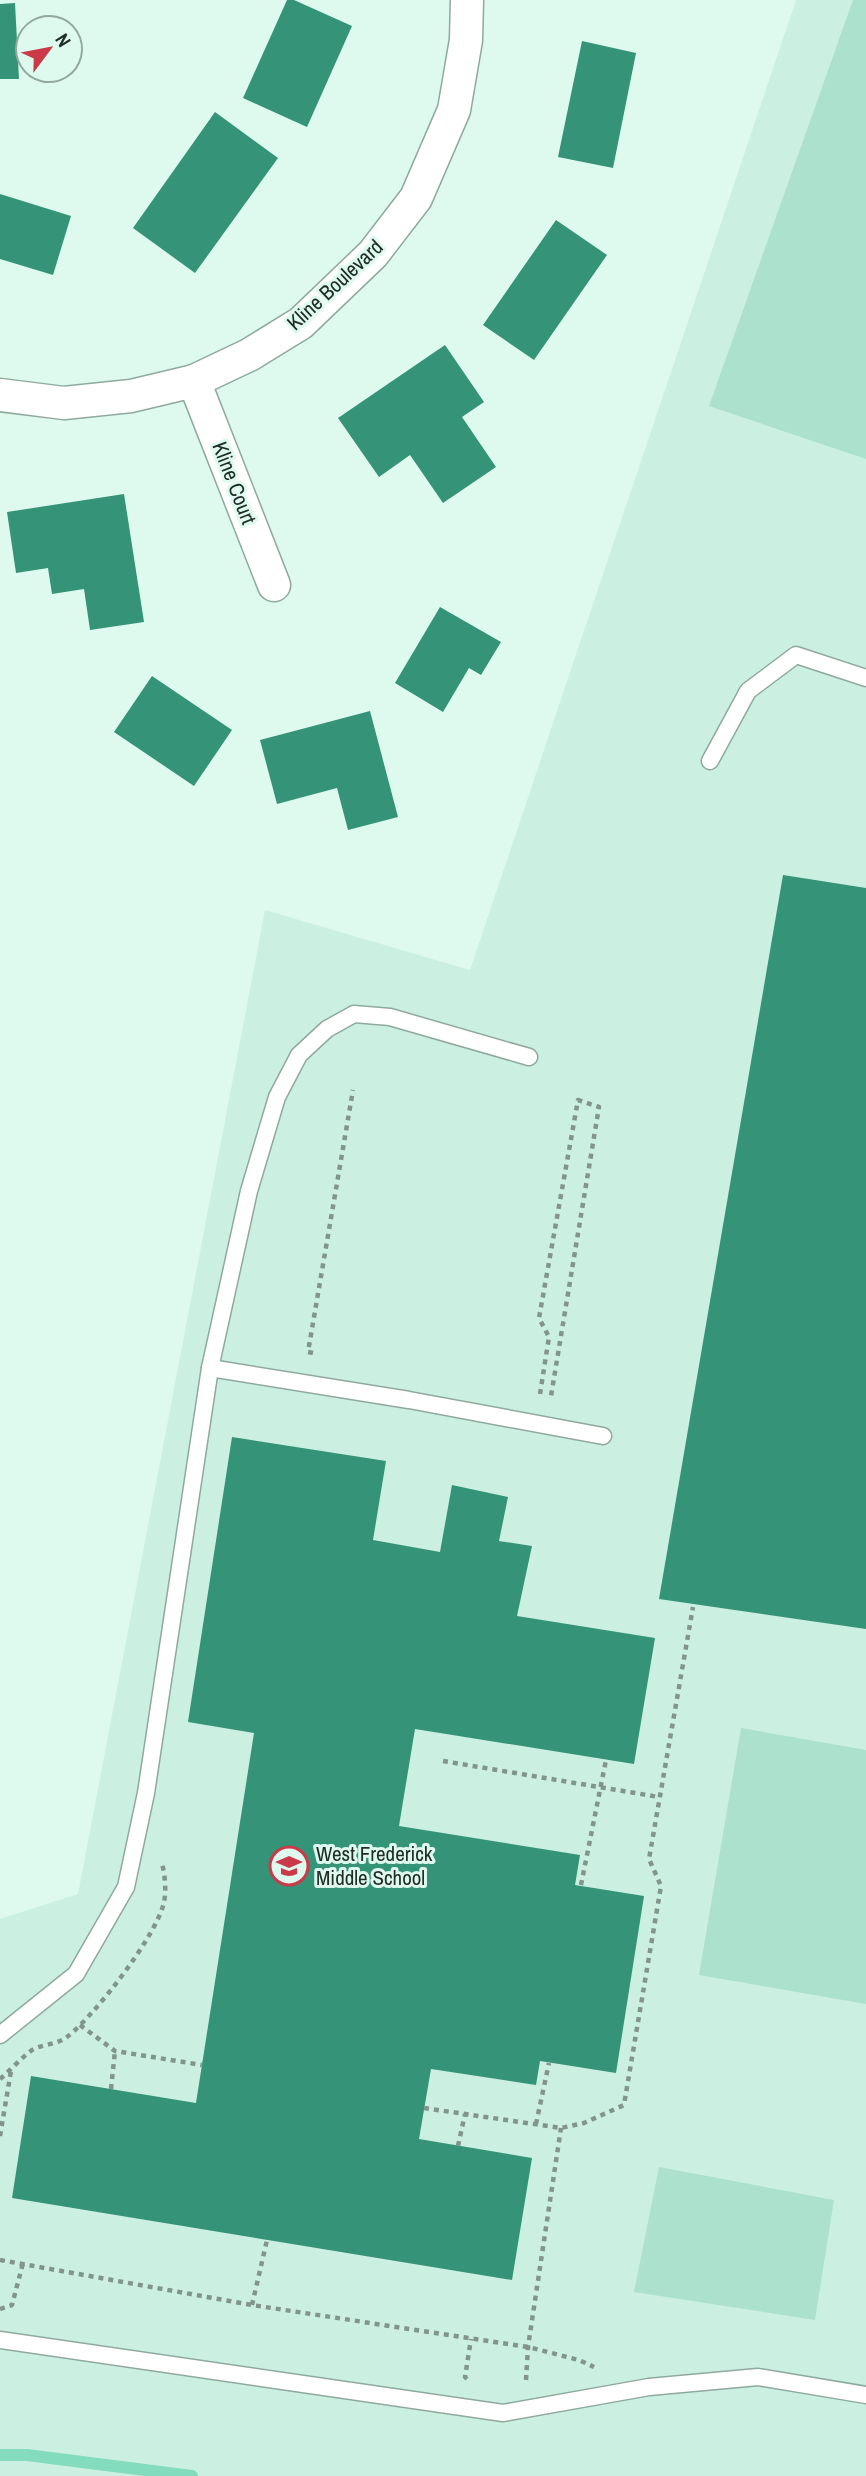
<svg xmlns="http://www.w3.org/2000/svg" width="866" height="2476" font-family="'Archivo Narrow',sans-serif">
	<rect width="100%" height="100%" fill="#defaef"/>
	<polygon fill="#cbf0e1" points="796,0 866,0 866,2476 0,2476 0,1919 78,1894 265,910 470,970"/>
	<g fill="#abe1cd">
		<polygon points="853,0 866,0 866,459 709,406"/>
		<polygon points="741,1728 866,1750 866,2004 699,1975"/>
		<polygon points="659,2167 834,2200 815,2320 634,2292"/>
	</g>
	<g fill="none" stroke-linecap="round" stroke-linejoin="round">
		<polyline stroke="#82dcbd" stroke-width="12" points="0,2455 27,2455 192,2476"/>
	</g>
	<g fill="#359377">
		<polygon points="287,0 294,0 352,26 307,127 243,98"/>
		<polygon points="15,3 19,79 0,79 0,4"/>
		<polygon points="582,41 636,53 613,168 558,157"/>
		<polygon points="215,112 278,158 195,273 133,228"/>
		<polygon points="0,194 71,216 53,275 0,259"/>
		<polygon points="556,220 607,255 534,360 483,325"/>
		<polygon points="445,345 484,402 462,417 496,467 443,503 410,455 379,477 338,418"/>
		<polygon points="124,494 144,622 90,630 84,589 52,594 48,568 16,573 7,512"/>
		<polygon points="440,607 501,642 481,675 469,668 443,712 395,683"/>
		<polygon points="152,676 232,730 194,786 114,732"/>
		<polygon points="370,711 398,817 348,830 337,788 277,804 260,740"/>
		<polygon points="783,875 866,888 866,1629 659,1599"/>
		<polygon points="232,1437 386,1461 373,1540 440,1552 452,1485 508,1497 499,1541 532,1546 517,1616 655,1638 634,1764 415,1729 399,1826 580,1855 575,1885 644,1896 616,2073 540,2061 536,2085 431,2069 419,2139 532,2158 512,2280 12,2198 31,2076 196,2103 254,1733 188,1722"/>
	</g>
	<g fill="none" stroke-linecap="round" stroke-linejoin="round">
		<defs>
			<g id="service">
				<polyline points="710,761 748,691 796,655 866,678"/>
				<polyline points="210,1368 409,1400 603,1436"/>
				<polyline points="0,2035 76,1974 126,1887 146,1793 210,1368 249,1191 277,1097 299,1055 327,1029 354,1014 390,1017 529,1057"/>
				<polyline points="0,2340 503,2413 649,2387 758,2377 866,2395"/>
			</g>
			<g id="minor">
				<polyline points="194,381 274,585"/>
				<polyline points="0,395 64,403 131,396 194,381 249,355 301,323 373,254 416,198 454,110 466,40 467,0"/>
			</g>
		</defs>
		<use href="#service" stroke="#8fa99e" stroke-width="19"/>
		<use href="#minor" stroke="#8fa99e" stroke-width="35"/>
		<g stroke="#81958e" stroke-width="4.5" stroke-dasharray="5 5" stroke-linecap="butt">
			<polyline points="313,1353 308,1352 353,1090"/>
			<polyline points="540,1394 549,1337 539,1318 578,1100 599,1107 551,1396"/>
			<polyline points="443,1761 659,1797"/>
			<polyline points="581,1885 606,1760"/>
			<polyline points="80,2025 115,2051 202,2065"/>
			<path d="M0,2079C11,2070 21,2058 32,2050C42,2044 57,2045 67,2037C95,2015 153,1940 163,1906C167,1893 165,1876 162,1863"/>
			<polyline points="111,2089 115,2051"/>
			<polyline points="424,2108 561,2128 584,2123 624,2105 661,1886 649,1859 693,1607"/>
			<polyline points="536,2124 549,2063"/>
			<polyline points="0,2136 11,2071"/>
			<polyline points="458,2146 465,2114"/>
			<polyline points="0,2260 252,2305 528,2347 579,2360 594,2367"/>
			<polyline points="252,2305 267,2240"/>
			<polyline points="0,2309 12,2305 23,2263"/>
			<polyline points="467,2379 465,2377 471,2339"/>
			<polyline points="526,2380 528,2347 561,2128"/>
		</g>
		<use href="#service" stroke="#fff" stroke-width="16"/>
		<use href="#minor" stroke="#fff" stroke-width="32"/>
	</g>
	<defs>
		<symbol id="school-ring" viewBox="-11 -11 22 22"><circle r="9.5" fill="#defaef" stroke="#ca3a48" stroke-width="1.5"/><path d="M0-5L7-2L0 1L-7-2ZM-4 1L0 2.5L4 1V4Q0 6-4 4Z" fill="#ca3a48"/></symbol>
	</defs>
	<g fill-rule="evenodd">
		<use href="#school-ring" x="267" y="1844" width="44" height="44"/>
	</g>
	<g text-anchor="middle" stroke-width="6" stroke-linejoin="round" paint-order="stroke">
		<g font-size="21" fill="#212c28" stroke="#defaef">
			<text transform="translate(335 285) rotate(-43)" y="7">Kline Boulevard</text>
			<text transform="translate(234 483) rotate(69)" y="7">Kline Court</text>
		</g>
		<g font-size="21" fill="#212c28" stroke="#defaef" text-anchor="start">
			<text x="316" y="1861">West Frederick<tspan x="316" dy="24">Middle School</tspan></text>
		</g>
	</g>
	<g transform="translate(49 49) rotate(58)"><circle r="33" fill="#defaef" stroke="#92a89f" stroke-width="2"/>
	<path d="M0-5L12 26L0 18L-12 26Z" fill="#ca3a48"/>
	<text y="-10" font-size="19" font-weight="bold" text-anchor="middle" fill="#212c28">N</text>
	</g>
</svg>
